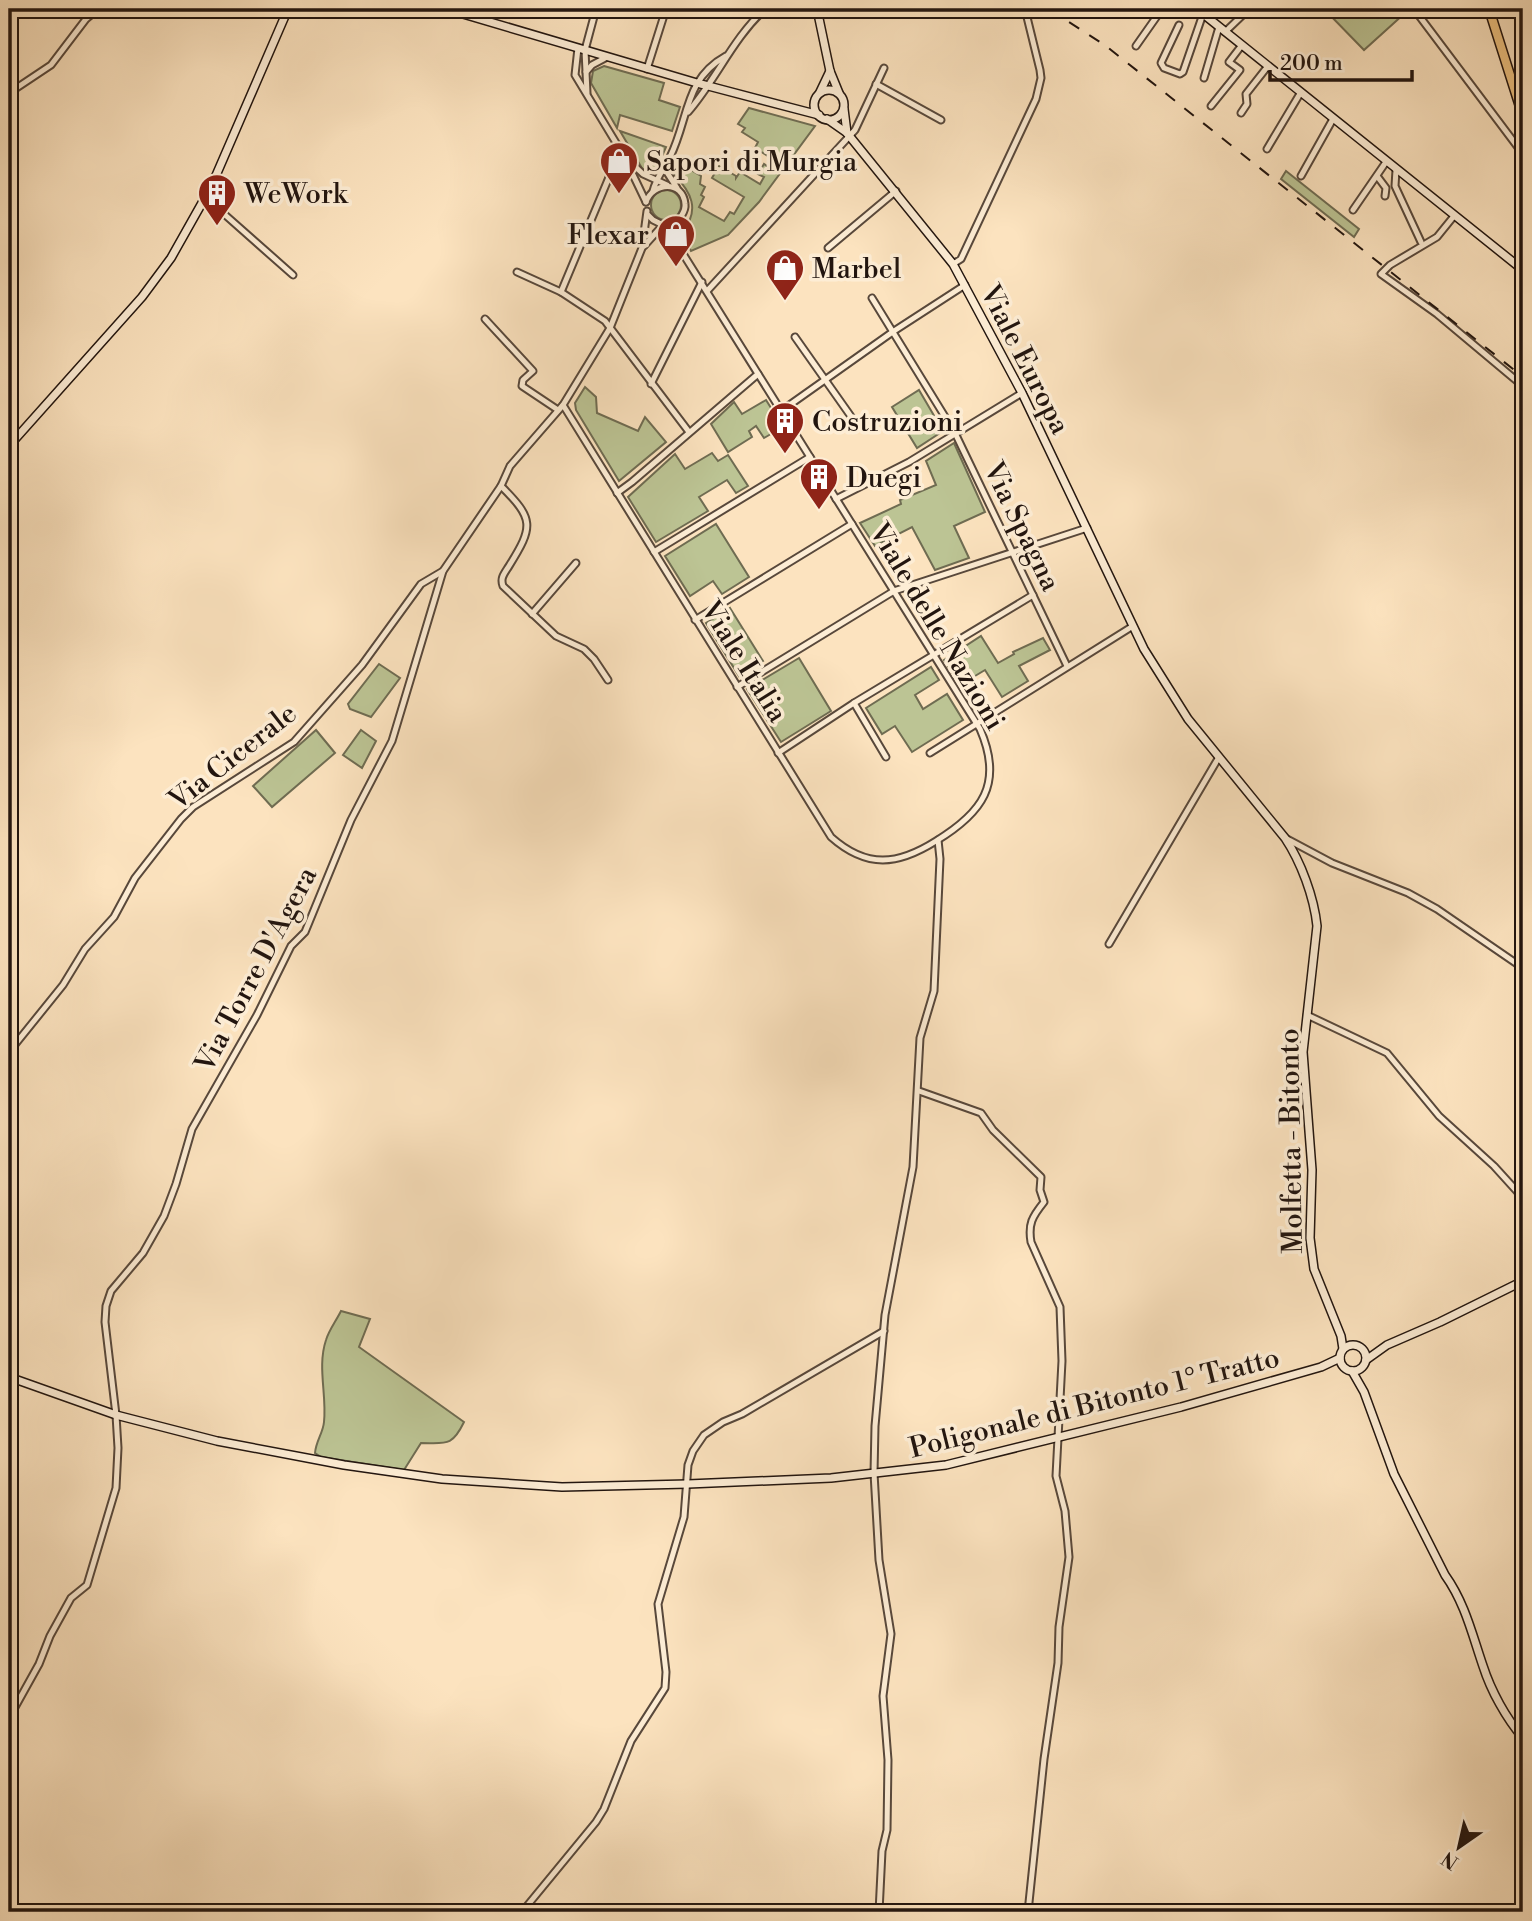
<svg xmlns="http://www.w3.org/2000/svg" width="1532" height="1921" font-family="'Libre Bodoni',serif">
	<rect width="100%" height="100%" fill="#fce3bf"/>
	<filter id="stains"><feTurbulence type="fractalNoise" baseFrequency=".00286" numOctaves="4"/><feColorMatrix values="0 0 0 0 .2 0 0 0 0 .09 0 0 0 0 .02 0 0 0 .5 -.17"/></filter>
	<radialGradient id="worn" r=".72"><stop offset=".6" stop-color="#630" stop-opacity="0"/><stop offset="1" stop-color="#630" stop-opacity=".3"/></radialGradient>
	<g fill="#bcc494" stroke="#6f6c52" stroke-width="2">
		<polygon points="1324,9 1400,9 1405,13 1364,50"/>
		<polygon points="604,66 664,83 659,100 680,107 672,131 620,115 617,128 591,83 593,71"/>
		<path d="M749,108L815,126L759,202L728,235L691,251L682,233C701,209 691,192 673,173L676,161L701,176L700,184L705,187L701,195L704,197L699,207L724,221L730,212L734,214L744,197L712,178L719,166L736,176V178L740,172L760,184L764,177L758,174L764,164L770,168L774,160L755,148L758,142L742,132L745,128L738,124Z"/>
		<polygon points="620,131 666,147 656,170 648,172 643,170"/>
		<polygon points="1286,171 1359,229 1354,237 1281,179"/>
		<circle cx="666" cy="205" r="15"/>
		<polygon points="585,387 596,397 597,413 638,431 645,417 666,442 619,481 576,410 575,403"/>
		<polygon points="919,390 943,431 917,448 892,407"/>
		<polygon points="766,400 783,427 764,438 756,426 749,431 752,437 728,452 711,424 734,402 742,414"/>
		<polygon points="954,443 985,512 954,526 969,558 935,570 912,527 875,546 860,523 901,504 900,500 936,485 926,461"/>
		<polygon points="712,453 718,461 728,455 748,486 736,493 727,480 699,497 708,511 656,542 628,497 675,454 685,469"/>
		<polygon points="716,524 749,577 722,594 713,581 690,596 665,556"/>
		<polygon points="730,608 763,661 739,676 706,623"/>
		<polygon points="981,636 998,663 1014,654 1013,652 1043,638 1050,650 1019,666 1028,681 1002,697 985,670 960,685 944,660"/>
		<polygon points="799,658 831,711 781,742 747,689"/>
		<polygon points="379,664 400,678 371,717 350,709 348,704"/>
		<polygon points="931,667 939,680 915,695 923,709 947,694 963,720 912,752 895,726 882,734 866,708"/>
		<polygon points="316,730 335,753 272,807 253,786"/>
		<polygon points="361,730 376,741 362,768 343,755"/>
		<path d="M341,1311L370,1319L359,1347L464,1422C452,1447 446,1443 421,1443L404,1470L321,1457L315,1453C316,1441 323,1433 324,1422C327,1395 317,1367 326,1340C329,1330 336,1321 341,1311Z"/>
	</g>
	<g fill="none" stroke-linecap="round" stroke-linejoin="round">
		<defs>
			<g id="street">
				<polyline points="1414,9 1523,154"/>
				<polyline points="1179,25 1161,63 1164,68 1180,74 1183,72 1203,14"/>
				<polyline points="1225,32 1249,9"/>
				<polyline points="1136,46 1162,9"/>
				<polyline points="578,48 575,75 624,156 646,202"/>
				<polyline points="647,69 666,9"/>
				<polyline points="586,72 585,50 596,9"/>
				<polyline points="1204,78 1219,27"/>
				<polyline points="876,84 941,120"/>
				<polyline points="9,93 51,65 86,19 98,9"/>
				<polyline points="587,93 586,72 592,65 607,57"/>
				<polyline points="1211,106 1240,70 1229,62 1242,45"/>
				<path d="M688,112C716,80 733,38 765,9"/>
				<polyline points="1241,113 1247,104 1246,94 1268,66"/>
				<polyline points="1267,149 1301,92"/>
				<polyline points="669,159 668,174 677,188"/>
				<polyline points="628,160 643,174 667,185"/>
				<polyline points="1396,170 1395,186 1421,242"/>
				<polyline points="1301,176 1333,119"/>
				<polyline points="1377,176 1386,188 1385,196"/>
				<path d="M653,191C656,178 664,169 670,157C689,119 684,79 726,56"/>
				<polyline points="206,198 293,275"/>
				<path d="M646,202C653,182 683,180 685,204C686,211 682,214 679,220C675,228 678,239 680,247"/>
				<polyline points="1353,210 1386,162"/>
				<polyline points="648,215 653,220 663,225 679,220"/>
				<polyline points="1454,216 1437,237 1390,265 1381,274 1437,314 1523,386"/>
				<polyline points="644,246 663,225"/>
				<polyline points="828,248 896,191"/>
				<polyline points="953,264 961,259 1036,99 1041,78 1040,70 1025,9"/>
				<polyline points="517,272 561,292 605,321 689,432"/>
				<polyline points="708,290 855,130 884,68"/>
				<polyline points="561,292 620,151"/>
				<polyline points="872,298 955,433 1067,666"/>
				<polyline points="485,319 533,371 523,380 522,386 558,410"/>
				<polyline points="795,337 857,425"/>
				<polyline points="651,384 702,282"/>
				<path d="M563,405L831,837C867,869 898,865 936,841C982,813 1004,784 980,729L665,225"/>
				<polyline points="781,411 894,331 965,285"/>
				<path d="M501,486C534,519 534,526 509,566C504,574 500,578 503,586L556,636L584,649L594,659L608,680"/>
				<polyline points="617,493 632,482 758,374"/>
				<polyline points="836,499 909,462 1022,393"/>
				<polyline points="654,552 810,457"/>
				<polyline points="532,614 576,563"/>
				<polyline points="695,620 852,524"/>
				<polyline points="737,687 894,591 1087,528"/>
				<polyline points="854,703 886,757"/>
				<polyline points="778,753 854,703 1033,595"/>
				<polyline points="930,753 1133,626"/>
				<polyline points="1287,839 1332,863 1408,893 1437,909 1523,968"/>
				<polyline points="1109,944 1219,757"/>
				<polyline points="1307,1015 1387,1053 1439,1116 1494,1166 1523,1198"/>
				<polyline points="9,1052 63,985 85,949 114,917 135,878 181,819 193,807 294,742 362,665 421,584 443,571"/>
				<path d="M919,1091L981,1113L993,1130L1041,1177L1040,1190L1044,1202C1032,1217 1028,1224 1031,1242L1060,1307L1062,1361L1056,1476L1065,1511L1069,1557L1059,1627L1058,1663L1044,1759L1028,1912"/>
				<polyline points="9,1718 39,1664 50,1636 71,1598 87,1585 116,1488 118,1448 116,1415 105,1322 106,1306 111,1291 143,1253 164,1216 176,1184 192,1129 257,1015 291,946 305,932 351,820 392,741 443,571 501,486 510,466 563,405 610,328 642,248 647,211"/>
				<polyline points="522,1912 596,1822 604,1809 631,1741 665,1688 666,1672 658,1604 684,1517 688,1465 693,1451 704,1435 723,1422 742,1414 884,1331"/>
				<polyline points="879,1912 882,1851 887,1830 888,1760 883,1696 891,1634 879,1560 874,1473 875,1426 885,1315 913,1167 920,1038 934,991 940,859 938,840"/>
			</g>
			<g id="secondary">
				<polyline points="446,9 697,83 819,115"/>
				<polyline points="817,9 830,71 839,93"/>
				<polyline points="1197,9 1523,270"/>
				<circle cx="829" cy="105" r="15"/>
				<polyline points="820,92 830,71"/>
				<polyline points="844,109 847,133"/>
				<path d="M827,119L847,133L953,264L1022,393L1144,649L1188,719L1285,838C1301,862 1314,897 1317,926L1303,1052L1312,1170L1310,1238L1314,1269L1341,1336L1343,1349"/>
				<polyline points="9,446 142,297 171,258 211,187 288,9"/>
				<circle cx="1353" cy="1358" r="13"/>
				<polyline points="1366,1360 1387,1345 1440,1322 1523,1281"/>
				<path d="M1352,1371L1364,1392L1394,1474L1445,1575C1465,1603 1472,1634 1483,1666C1491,1691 1506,1718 1523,1738"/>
				<polyline points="9,1377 116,1415 217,1441 344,1465 442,1479 562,1487 688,1484 831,1478 946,1465 1181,1407 1321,1367 1340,1358"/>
			</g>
			<polyline id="primary" points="1489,9 1523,116"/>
		</defs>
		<use href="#street" stroke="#58483b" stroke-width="9"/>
		<use href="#secondary" stroke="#22150f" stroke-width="10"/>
		<use href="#primary" stroke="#22150f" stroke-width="11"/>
		<use href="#street" stroke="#fdedd5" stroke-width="5"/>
		<use href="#secondary" stroke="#fdedd5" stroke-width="7"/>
		<use href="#primary" stroke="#eec280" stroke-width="8"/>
		<polyline stroke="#22150f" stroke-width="2" stroke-dasharray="12 12" stroke-linecap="butt" points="1049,9 1106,46 1523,377"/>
	</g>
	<defs>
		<symbol id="shop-pin" viewBox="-11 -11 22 30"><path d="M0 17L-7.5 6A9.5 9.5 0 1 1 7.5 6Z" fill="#8f2418" stroke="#fdedd5"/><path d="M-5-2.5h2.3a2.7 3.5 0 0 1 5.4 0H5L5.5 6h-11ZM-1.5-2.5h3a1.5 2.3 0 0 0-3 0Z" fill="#fff"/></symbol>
		<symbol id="building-pin" viewBox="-11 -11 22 30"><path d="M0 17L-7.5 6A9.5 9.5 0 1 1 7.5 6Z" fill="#8f2418" stroke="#fdedd5"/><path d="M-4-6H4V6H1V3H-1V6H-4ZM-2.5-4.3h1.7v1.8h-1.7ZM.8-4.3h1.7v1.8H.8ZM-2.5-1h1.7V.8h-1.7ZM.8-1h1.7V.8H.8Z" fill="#fff"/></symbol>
	</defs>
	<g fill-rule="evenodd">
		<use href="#shop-pin" x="597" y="139" width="44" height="60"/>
		<use href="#building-pin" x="195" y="171" width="44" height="60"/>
		<use href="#shop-pin" x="654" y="212" width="44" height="60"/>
		<use href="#shop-pin" x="763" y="246" width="44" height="60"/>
		<use href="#building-pin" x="763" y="399" width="44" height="60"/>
		<use href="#building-pin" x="797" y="455" width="44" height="60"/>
	</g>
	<g text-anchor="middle" stroke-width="7" stroke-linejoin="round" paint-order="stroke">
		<g font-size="28" fill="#22150f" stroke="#fdedd5" text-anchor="start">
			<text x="646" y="171">Sapori di Murgia</text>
			<text x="244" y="203">WeWork</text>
			<text x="649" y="244" text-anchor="end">Flexar</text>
			<text x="812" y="278">Marbel</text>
			<text x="812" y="431">Costruzioni</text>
			<text x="846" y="487">Duegi</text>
		</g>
		<g font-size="28" fill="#22150f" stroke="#fdedd5">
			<text transform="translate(1026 359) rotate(63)" y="10">Viale Europa</text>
			<text transform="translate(1023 526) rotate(64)" y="10">Via Spagna</text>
			<text transform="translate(938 626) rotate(59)" y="10">Viale delle Nazioni</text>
			<text transform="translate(745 661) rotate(58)" y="10">Viale Italia</text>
			<text transform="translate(232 756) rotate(-38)" y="10">Via Cicerale</text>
			<text transform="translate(255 969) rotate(-62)" y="10">Via Torre D'Agera</text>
			<text transform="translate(1290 1141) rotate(-91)" y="10">Molfetta - Bitonto</text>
			<text transform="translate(1094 1402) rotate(-14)" y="10">Poligonale di Bitonto 1° Tratto</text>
		</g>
	</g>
	<rect width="1532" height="1921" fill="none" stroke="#fce3bf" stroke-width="35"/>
	<rect x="10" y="10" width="1511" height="1900" fill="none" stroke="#22150f" stroke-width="3.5"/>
	<rect x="18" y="18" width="1497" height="1886" fill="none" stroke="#22150f" stroke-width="2"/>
	<g transform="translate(1459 1847) rotate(214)" stroke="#fdedd5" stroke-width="5" paint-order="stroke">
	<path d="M0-5L12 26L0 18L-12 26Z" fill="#22150f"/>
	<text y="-10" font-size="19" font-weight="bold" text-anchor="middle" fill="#22150f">N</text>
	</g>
	<path d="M1270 70v10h142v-10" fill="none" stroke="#22150f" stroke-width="3.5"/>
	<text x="1280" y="70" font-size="21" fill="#22150f" stroke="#fdedd5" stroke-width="5" paint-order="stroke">200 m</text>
	<rect width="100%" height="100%" filter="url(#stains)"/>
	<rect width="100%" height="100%" fill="url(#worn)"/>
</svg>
